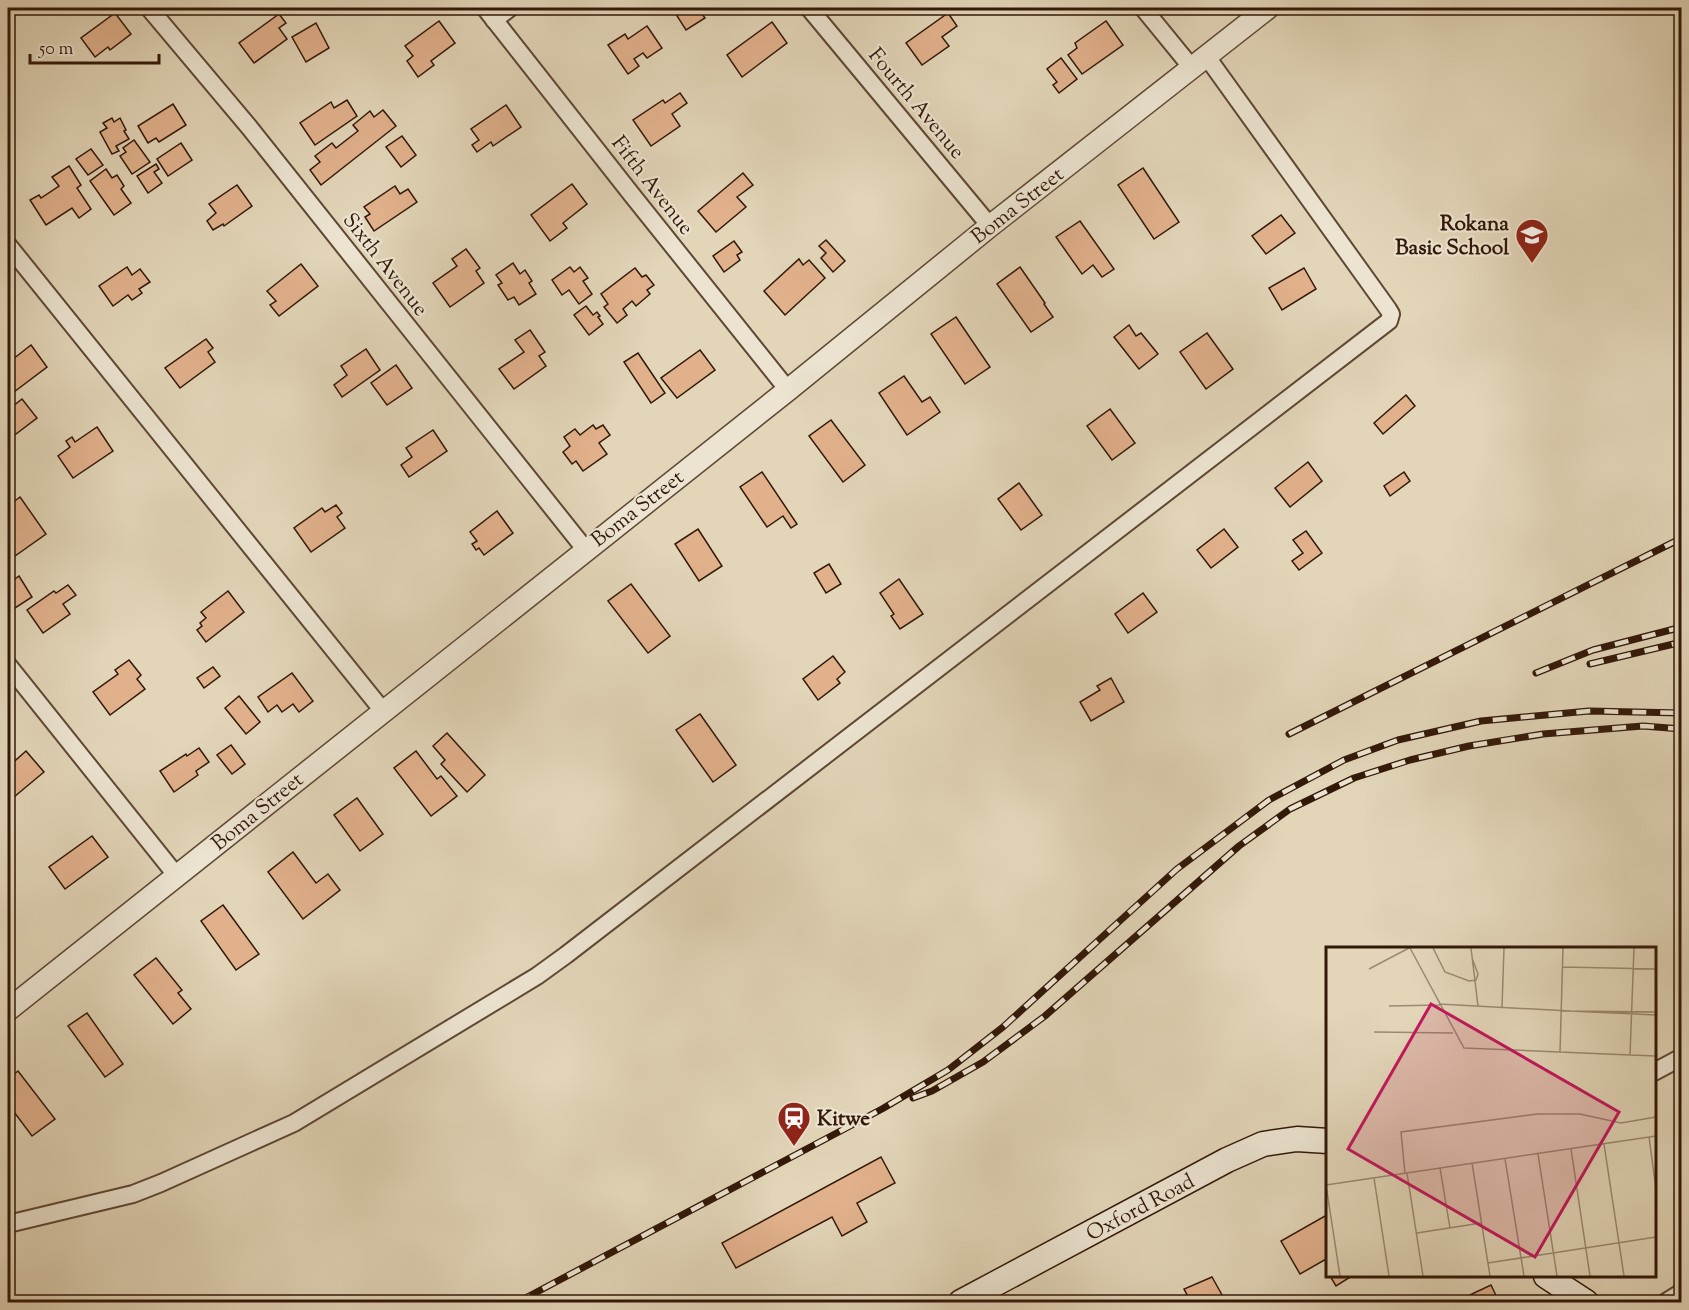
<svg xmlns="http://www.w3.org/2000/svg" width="1689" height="1310" font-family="'Sorts Mill Goudy',serif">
	<rect width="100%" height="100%" fill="#e2d5b8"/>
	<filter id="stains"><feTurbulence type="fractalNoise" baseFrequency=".00333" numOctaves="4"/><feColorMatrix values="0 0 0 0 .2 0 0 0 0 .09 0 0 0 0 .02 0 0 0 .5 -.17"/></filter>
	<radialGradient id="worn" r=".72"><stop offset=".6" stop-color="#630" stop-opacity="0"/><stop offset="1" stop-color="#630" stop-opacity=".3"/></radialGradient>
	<g fill="#e1b18c" stroke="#321808" stroke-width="1.5">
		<polygon points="672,8 698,8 705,18 686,30"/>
		<polygon points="115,13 131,34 110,50 108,47 95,57 81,38"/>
		<polygon points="948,13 957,26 942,37 949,46 922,65 906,43"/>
		<polygon points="279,14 286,23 279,28 287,39 254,63 239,43"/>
		<polygon points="439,21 455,43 431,61 434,65 418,77 407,61 413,56 405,46"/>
		<polygon points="1106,21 1123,45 1082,74 1068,55 1077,48 1075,43"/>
		<polygon points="772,22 787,43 742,77 727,55"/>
		<polygon points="316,23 329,48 306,62 292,37"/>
		<polygon points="647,26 662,48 647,58 643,53 634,59 639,66 628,74 608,45 625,34 628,39"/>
		<polygon points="1061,58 1077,79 1059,93 1053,85 1057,82 1047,69"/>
		<polygon points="680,93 687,103 672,114 680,126 651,146 633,120 663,100 665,103"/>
		<polygon points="347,100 357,116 315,145 300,123 331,102 334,108"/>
		<polygon points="173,104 186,125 159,142 156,138 148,143 138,126"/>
		<polygon points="506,105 521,127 493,146 491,142 477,152 472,145 479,140 471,129"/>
		<polygon points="383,110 396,126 321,185 310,170 320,162 315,156 332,143 336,148 358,131 353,125 370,111 374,117"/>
		<polygon points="112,118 114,122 120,118 126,130 124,131 129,139 116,146 119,151 112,154 100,132 107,128 103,123"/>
		<polygon points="402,136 416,155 401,167 386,147"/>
		<polygon points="134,140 150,162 132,174 120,156 126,152 123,148"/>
		<polygon points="181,143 192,160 168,176 157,159"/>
		<polygon points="91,149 103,165 88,175 76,159"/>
		<polygon points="156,164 159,169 154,172 162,183 148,193 137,176"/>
		<polygon points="69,166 81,185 77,188 91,209 79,218 72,208 46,225 30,200 39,195 41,198 59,186 52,177"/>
		<polygon points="1143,168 1179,222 1154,239 1118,185"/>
		<polygon points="106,169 112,178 117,175 124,186 121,189 131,203 114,215 90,181"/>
		<polygon points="743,173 753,185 737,197 746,207 716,232 698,211"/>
		<polygon points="572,184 587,204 563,223 567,228 550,241 531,215"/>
		<polygon points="237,185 252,206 224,226 223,224 213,230 207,221 216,213 209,204"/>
		<polygon points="395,186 400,194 408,189 417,202 374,231 365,217 370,214 364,207"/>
		<polygon points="1281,215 1295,233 1266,254 1252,236"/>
		<polygon points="1080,221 1114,269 1102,277 1093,265 1082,274 1056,237"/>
		<polygon points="826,240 845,261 833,272 821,258 826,253 819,246"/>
		<polygon points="734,241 742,252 737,255 740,260 724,272 713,256"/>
		<polygon points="466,249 480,268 476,271 484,283 450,307 433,283 457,266 452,259"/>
		<polygon points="799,259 803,265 809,260 825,278 785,315 764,291"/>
		<polygon points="513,263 520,274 525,270 532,281 529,283 536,294 519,305 514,297 508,300 498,285 502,283 496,275"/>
		<polygon points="301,264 318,286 279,316 270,305 276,301 267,291"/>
		<polygon points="127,267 132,275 140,269 150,282 139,289 142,293 132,300 128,295 113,306 99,286"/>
		<polygon points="570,267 574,272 580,267 588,278 583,281 592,294 579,304 569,290 562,295 552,280"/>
		<polygon points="1020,267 1045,303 1044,304 1053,317 1031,332 997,284"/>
		<polygon points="635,268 642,277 646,275 654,285 647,290 650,294 636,306 632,301 623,309 627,315 617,323 604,307 608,304 601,294"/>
		<polygon points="1304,268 1316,289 1282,310 1269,288"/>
		<polygon points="586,306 593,315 597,312 600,316 598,317 603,324 589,335 574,315"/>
		<polygon points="956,317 990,367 965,384 931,334"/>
		<polygon points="1129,325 1136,336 1141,333 1158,354 1139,369 1114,337"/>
		<polygon points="530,330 545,352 539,356 546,366 514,389 499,369 524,352 515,340"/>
		<polygon points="1207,333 1233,369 1206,389 1180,352"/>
		<polygon points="206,339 213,348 208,352 215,362 180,388 165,368"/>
		<polygon points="31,345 47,367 10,395 8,392 8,363"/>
		<polygon points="366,349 380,370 342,397 334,385 347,375 341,366"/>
		<polygon points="700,350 715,370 677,398 661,378"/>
		<polygon points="638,353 665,393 651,403 624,362"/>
		<polygon points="396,365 412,388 387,405 371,383"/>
		<polygon points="904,376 922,402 930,397 940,412 907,435 879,393"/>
		<polygon points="1406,395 1415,406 1383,434 1374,423"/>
		<polygon points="22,399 37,418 12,437 8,431 8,410"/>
		<polygon points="1110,409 1135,443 1112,460 1087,426"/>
		<polygon points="831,420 865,465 843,482 809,436"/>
		<polygon points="593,425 596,429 603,425 610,435 599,443 607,454 583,471 576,461 572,464 563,452 570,446 564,437 575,429 580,435"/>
		<polygon points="97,427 113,451 73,478 58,456 70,447 66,441 72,437 75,442"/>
		<polygon points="433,430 447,451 409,477 401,465 412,457 406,448"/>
		<polygon points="1308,462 1322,481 1290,507 1275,488"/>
		<polygon points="762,472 797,524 791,528 783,516 767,527 740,487"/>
		<polygon points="1404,472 1410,481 1390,496 1384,486"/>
		<polygon points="1019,483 1042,515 1021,530 998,499"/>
		<polygon points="20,497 46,534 15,556 8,545 11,541 8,537 8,506"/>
		<polygon points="336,505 342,513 337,517 345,528 311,552 294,528 322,508 325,512"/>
		<polygon points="497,511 513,533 484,555 479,548 476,550 472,544 477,541 470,532"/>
		<polygon points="698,529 722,566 699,581 675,544"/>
		<polygon points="1224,529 1238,547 1211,568 1197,550"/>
		<polygon points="1306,531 1322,553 1299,570 1292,561 1303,553 1293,540"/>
		<polygon points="829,564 841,584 826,593 814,573"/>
		<polygon points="19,576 32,597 12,610 8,603 8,584"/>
		<polygon points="899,579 923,614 900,629 891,616 894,614 880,593"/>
		<polygon points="631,584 670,636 648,653 608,601"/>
		<polygon points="68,585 76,595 63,604 70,614 43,633 27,610 54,591 56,593"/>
		<polygon points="228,591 244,612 206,642 197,630 202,626 200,623 206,618 201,612"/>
		<polygon points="1143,593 1157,612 1128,633 1115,614"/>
		<polygon points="833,656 845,672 837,679 840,683 818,700 803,679"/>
		<polygon points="129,660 141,675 137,679 145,689 110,715 93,692 118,674 115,670"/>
		<polygon points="213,667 220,676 204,688 197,678"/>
		<polygon points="292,673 313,701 299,712 293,704 282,712 277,705 268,712 258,697"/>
		<polygon points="1111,678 1124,702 1091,721 1080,702 1100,690 1097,686"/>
		<polygon points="239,696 260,722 246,734 225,708"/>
		<polygon points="700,714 736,765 713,782 676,730"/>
		<polygon points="447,733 485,775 467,792 441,764 445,760 433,746"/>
		<polygon points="231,745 245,764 232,774 217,755"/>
		<polygon points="199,748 209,762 196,771 198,775 174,792 160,771 186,754 187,756"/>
		<polygon points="26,751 44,772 8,802 8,767"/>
		<polygon points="416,751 437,779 441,776 457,796 431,816 394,768"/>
		<polygon points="357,798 383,834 360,851 334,815"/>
		<polygon points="92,836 108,857 65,889 49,867"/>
		<polygon points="293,852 316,883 328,874 340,890 303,919 268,872"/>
		<polygon points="223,905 259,954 236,970 201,921"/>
		<polygon points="156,958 182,990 178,993 191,1009 173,1024 134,975"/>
		<polygon points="87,1013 123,1064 105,1077 68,1026"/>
		<polygon points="18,1071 55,1119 32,1136 8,1104 8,1079"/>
		<polygon points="881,1157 895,1183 857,1203 867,1222 842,1236 832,1217 736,1268 722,1243"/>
		<polygon points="1325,1216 1328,1220 1328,1258 1300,1274 1281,1241"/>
		<polygon points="1330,1276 1352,1276 1336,1286"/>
		<polygon points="1212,1277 1226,1302 1191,1302 1184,1289"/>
		<polygon points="1491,1285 1499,1302 1455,1302"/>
	</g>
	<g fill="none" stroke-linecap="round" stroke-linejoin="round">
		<defs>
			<g id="minor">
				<polyline points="149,8 249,127 585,549"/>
				<polyline points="485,8 632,195 788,390"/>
				<polyline points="809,8 990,226"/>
				<polyline points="1143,8 1192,68"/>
				<polyline points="8,9 10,8"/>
				<polyline points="494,20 510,8"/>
				<polyline points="8,245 383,711"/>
				<polyline points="8,665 176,875"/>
				<polyline points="1654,1072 1682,1057"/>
				<polyline points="8,1224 133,1194 161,1183 294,1123 537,976 566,955 1389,321 1391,314 1388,309 1207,57"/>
				<polyline points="1666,1302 1682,1292"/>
			</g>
			<polyline id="tertiary" points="8,1010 788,390 990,226 1268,8"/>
			<g id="secondary">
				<polyline points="1546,1276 1586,1302"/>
				<polyline points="961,1302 1227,1160 1263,1144 1297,1139 1328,1141"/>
			</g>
		</defs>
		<use href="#minor" stroke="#5e4734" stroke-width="20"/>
		<use href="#tertiary" stroke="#5e4734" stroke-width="24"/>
		<use href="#secondary" stroke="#321808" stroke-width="27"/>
		<use href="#minor" stroke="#ece4d1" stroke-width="16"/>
		<use href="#tertiary" stroke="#ece4d1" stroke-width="21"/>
		<use href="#secondary" stroke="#ece4d1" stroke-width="24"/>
		<defs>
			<g id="rail">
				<polyline points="1590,664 1682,642"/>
				<polyline points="1536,673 1593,650 1682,627"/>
				<polyline points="1289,734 1682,538"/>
				<polyline points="913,1098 932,1091 983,1062 1045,1016 1239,846 1290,809 1354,778 1410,760 1469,746 1543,734 1643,726 1682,729"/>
				<polyline points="518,1302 882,1109 948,1070 1003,1027 1177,869 1269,800 1344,760 1398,740 1481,721 1589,711 1682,713"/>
			</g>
		</defs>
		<use href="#rail" stroke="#321808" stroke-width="7"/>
		<use href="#rail" stroke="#ece4d1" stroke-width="4.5" stroke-dasharray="14" stroke-linecap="butt"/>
	</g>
	<defs>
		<symbol id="school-pin" viewBox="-11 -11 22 30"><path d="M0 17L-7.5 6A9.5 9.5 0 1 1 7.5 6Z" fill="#8f2418" stroke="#ece4d1"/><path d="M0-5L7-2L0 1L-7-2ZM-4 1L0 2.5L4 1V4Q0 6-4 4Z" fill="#fff"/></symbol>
		<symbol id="station-pin" viewBox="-11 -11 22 30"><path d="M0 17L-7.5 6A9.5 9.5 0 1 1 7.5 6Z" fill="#8f2418" stroke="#ece4d1"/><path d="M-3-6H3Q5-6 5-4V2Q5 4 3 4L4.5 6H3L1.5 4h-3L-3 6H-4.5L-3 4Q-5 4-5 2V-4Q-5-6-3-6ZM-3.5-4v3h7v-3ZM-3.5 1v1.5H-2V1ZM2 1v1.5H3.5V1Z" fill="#fff"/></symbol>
	</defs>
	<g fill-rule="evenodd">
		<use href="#school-pin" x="1513" y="216" width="38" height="52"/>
		<use href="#station-pin" x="775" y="1099" width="38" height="52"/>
	</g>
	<g text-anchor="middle" stroke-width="4.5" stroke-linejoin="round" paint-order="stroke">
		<g font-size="21" fill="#321808" stroke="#ece4d1">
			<text transform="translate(917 103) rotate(50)" y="7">Fourth Avenue</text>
			<text transform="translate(653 185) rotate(52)" y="7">Fifth Avenue</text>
			<text transform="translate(1017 205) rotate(-38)" y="7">Boma Street</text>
			<text transform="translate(386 264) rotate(52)" y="7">Sixth Avenue</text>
			<text transform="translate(637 508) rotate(-38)" y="7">Boma Street</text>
			<text transform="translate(257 811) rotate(-39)" y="7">Boma Street</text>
			<text transform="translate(1140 1207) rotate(-28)" y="7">Oxford Road</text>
		</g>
		<g font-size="21" font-weight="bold" fill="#321808" stroke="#ece4d1" text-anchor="end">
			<text x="1509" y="230">Rokana<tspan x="1509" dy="24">Basic School</tspan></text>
			<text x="817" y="1125" text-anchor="start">Kitwe</text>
		</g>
	</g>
	<g transform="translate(1326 947)">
		<rect width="330" height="330" fill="#e2d5b8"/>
		<path fill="none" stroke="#9c8972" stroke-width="1.5" d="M84,1L138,101L304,108M107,1L119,25L143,34L150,33L152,27L146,11M145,1L152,59M308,1L304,108L330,109M237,20L330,22M43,22L83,1M113,57L244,64M63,59L114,58M176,60L178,1M330,65L244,64L330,68M48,85L127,86M234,105L237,1M323,190L330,242M278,197L298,329M245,202L264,329M212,207L231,329M179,212L198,329M146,216L164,329M114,221L124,281M79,226L75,185L212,167H254L295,176L330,170M81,226L97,329M48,231L63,329M0,238L330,189M0,238L14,329M91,286L155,276M162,316L330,290"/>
		<path fill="#c2185b" fill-opacity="0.15" stroke="#c2185b" stroke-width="3" d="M105,57L293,165L209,310L22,202Z"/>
		<rect width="330" height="330" fill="none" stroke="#321808" stroke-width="3"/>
	</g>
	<rect width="1689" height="1310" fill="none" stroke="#e2d5b8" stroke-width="30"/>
	<rect x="9" y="9" width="1671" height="1292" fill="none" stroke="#321808" stroke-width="3"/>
	<rect x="15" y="15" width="1659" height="1280" fill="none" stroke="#321808" stroke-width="1.5"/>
	<path d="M30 54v9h129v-9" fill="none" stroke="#321808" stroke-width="3"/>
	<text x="39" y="54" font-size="18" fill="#321808" stroke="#ece4d1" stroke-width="4.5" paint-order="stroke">50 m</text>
	<rect width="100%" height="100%" filter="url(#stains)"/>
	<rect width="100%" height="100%" fill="url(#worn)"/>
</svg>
